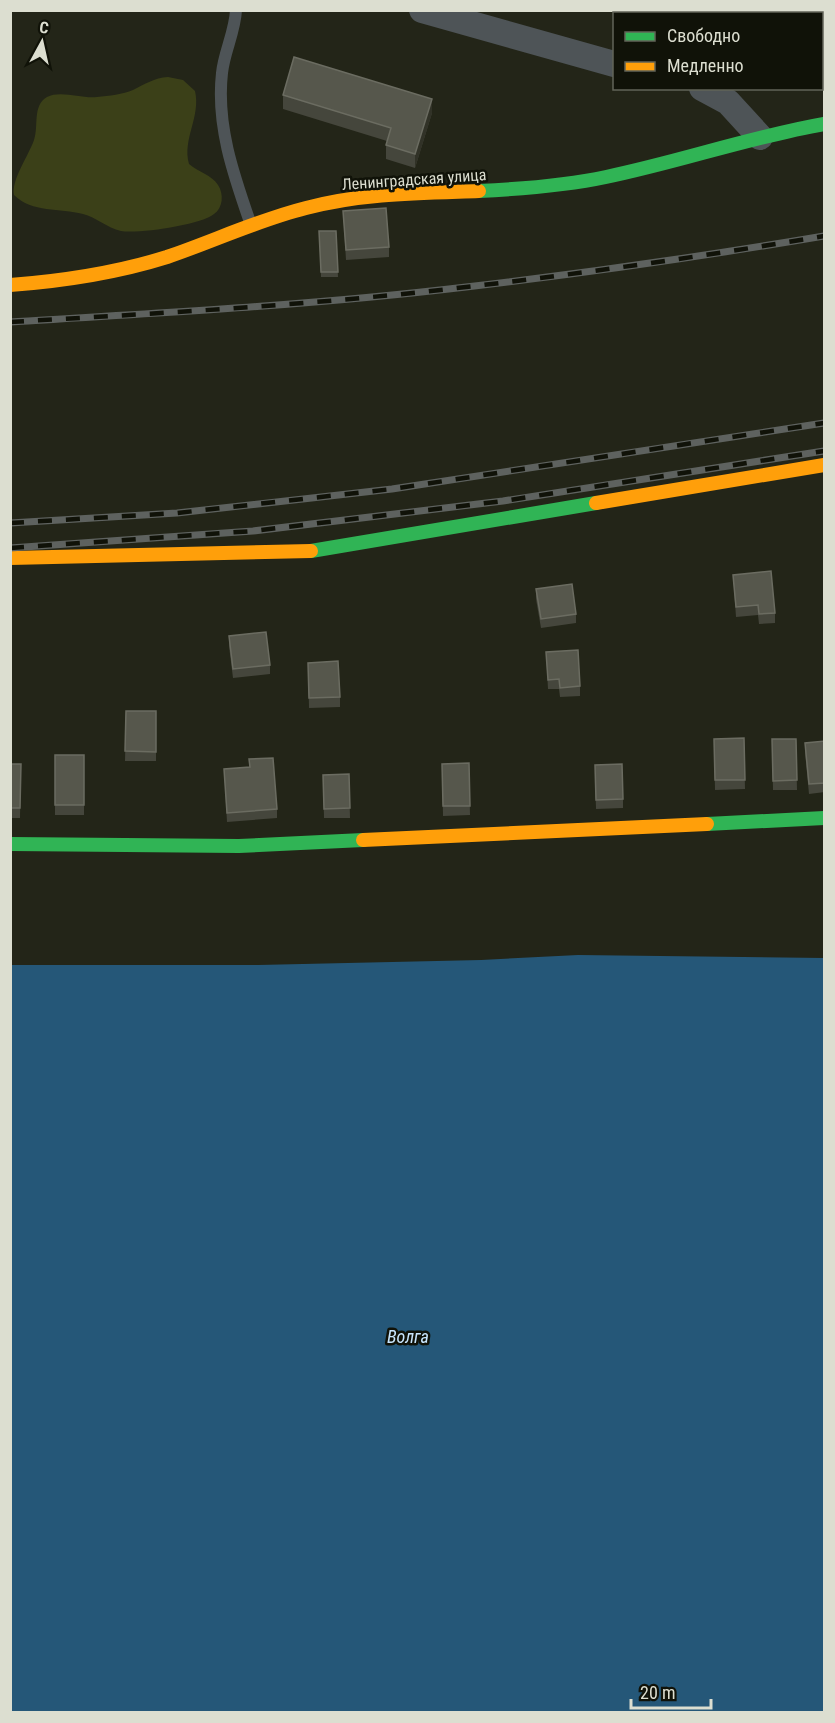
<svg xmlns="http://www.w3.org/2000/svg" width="835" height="1723" font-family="'Roboto Condensed',sans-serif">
	<rect width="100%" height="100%" fill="#232518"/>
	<path fill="#3b4018" d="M168,77L183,80L195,91C201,117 182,139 189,164C198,172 212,175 218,185C224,194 223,208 214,214C201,225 138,234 121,231C107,228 96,217 83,214C60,208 32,213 14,195C11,180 29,155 34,140C39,126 32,106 47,97C61,90 82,99 97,97C109,96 123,94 133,90C145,84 154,78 168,77Z"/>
	<polygon fill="#255778" points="578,955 824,958 824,1712 11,1712 11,965 258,965 481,960"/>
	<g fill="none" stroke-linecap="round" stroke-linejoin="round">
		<g stroke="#4e5457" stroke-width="12">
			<path d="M236,10C235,32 224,52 222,73C216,126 234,176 251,225"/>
			<polyline points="721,10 721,14"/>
		</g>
		<g stroke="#4e5457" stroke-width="26">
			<polyline points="422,10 614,64"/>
			<polyline points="702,88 728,102 760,137"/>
		</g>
		<g stroke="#30b455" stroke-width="14">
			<path d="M479,191C521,189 564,186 606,177C679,162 750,137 824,124"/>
			<polyline points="311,551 596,503"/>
			<polyline points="707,824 824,818"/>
			<polyline points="10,844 239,846 363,840"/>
		</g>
		<g stroke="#ff9f0a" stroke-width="14">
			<path d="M10,285C63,281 116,273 167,257C214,241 258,220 306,208C362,193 421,193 479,191"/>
			<polyline points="596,503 824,465"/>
			<polyline points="10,558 311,551"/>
			<polyline points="363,840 707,824"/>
		</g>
		<defs>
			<g id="rail">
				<path d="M10,322C162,313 315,305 466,287C586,273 705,256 824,236"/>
				<polyline points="10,523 177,513 392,489 824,423"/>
				<polyline points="10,548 253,531 503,501 824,451"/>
			</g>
		</defs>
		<use href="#rail" stroke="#5e625f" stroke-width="7"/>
		<use href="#rail" stroke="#101208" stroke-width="4.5" stroke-dasharray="14" stroke-linecap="butt"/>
	</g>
	<g fill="#45463c">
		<polygon points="283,95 432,113 415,168 386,159 386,145 387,141 283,109"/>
		<polygon points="343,211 389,247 389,257 346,260"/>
		<polygon points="319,231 336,231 338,277 321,277"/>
		<polygon points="733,575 775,613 775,623 759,624 758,615 736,617"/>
		<polygon points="536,589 576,614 576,623 541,628 536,599"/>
		<polygon points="229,636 270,665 270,674 233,678 229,646"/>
		<polygon points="546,652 580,686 580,696 560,697 559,689 548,689"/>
		<polygon points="308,663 340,697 340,707 309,708"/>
		<polygon points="126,711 156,711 156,761 125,761"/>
		<polygon points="744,738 745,789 715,790 714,739"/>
		<polygon points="772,739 796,739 797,790 773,790"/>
		<polygon points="825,741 825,792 809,794 805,752 805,743"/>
		<rect x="55" y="755" width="29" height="60"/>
		<polygon points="249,759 277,809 277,818 227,822 224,769 249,767"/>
		<polygon points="469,763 470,815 443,816 442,764"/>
		<polygon points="10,764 21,764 20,818 10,818"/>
		<polygon points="349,774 350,818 324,818 323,775"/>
		<polygon points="595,775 623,799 623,808 596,809"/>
	</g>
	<polygon fill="#313227" points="432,99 432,113 415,168 415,154"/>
	<g fill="#56574c" stroke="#6b6c61" stroke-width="1.5">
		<polygon points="294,57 432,99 415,154 386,145 391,128 283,95"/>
		<polygon points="386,208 389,247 346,250 343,211"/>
		<polygon points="319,231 336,231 338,272 321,272"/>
		<polygon points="771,571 775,613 759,614 758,605 736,607 733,575"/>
		<polygon points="572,584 576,614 541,619 536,589"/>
		<polygon points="266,632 270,665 233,669 229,636"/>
		<polygon points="578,650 580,686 560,688 559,679 548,680 546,652"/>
		<polygon points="338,661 340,697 309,698 308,663"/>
		<polygon points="126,711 156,711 156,752 125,751"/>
		<polygon points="744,738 745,780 715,780 714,739"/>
		<polygon points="772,739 796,739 797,780 773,781"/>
		<polygon points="825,741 825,783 809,784 805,743"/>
		<rect x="55" y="755" width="29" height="50"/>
		<polygon points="273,758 277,809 227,813 224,769 250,767 249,759"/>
		<polygon points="469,763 470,806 443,806 442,764"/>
		<polygon points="10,764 21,764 20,808 10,808"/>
		<polygon points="622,764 623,799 596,800 595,765"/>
		<polygon points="349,774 350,808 324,809 323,775"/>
	</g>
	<g text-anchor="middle" stroke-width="5" stroke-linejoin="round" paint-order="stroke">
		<g font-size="16" fill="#dcded0" stroke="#101208">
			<text transform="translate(414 179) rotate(-4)" y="6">Ленинградская улица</text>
		</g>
		<g font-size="18" font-style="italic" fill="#c8e6fe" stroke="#101208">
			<text x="408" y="1343">Волга</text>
		</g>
	</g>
	<rect width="835" height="1723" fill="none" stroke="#dcded0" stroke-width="24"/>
	<rect x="613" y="12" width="210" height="78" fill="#101208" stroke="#626458" stroke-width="1.5"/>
	<rect x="625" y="32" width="30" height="9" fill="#30b455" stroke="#626458" stroke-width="1.5"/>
	<text x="667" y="42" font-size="18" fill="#dcded0">Свободно</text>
	<rect x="625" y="62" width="30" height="9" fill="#ff9f0a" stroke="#626458" stroke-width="1.5"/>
	<text x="667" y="72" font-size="18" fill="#dcded0">Медленно</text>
	<g transform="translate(42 42) rotate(8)" stroke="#101208" stroke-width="4.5" paint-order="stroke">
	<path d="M0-4.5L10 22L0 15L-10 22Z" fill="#dcded0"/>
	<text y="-9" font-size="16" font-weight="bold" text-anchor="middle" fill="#dcded0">С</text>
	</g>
	<path d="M631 1699v9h80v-9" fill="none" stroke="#dcded0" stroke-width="3"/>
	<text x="640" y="1699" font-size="18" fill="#dcded0" stroke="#101208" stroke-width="4.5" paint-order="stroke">20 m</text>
</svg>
